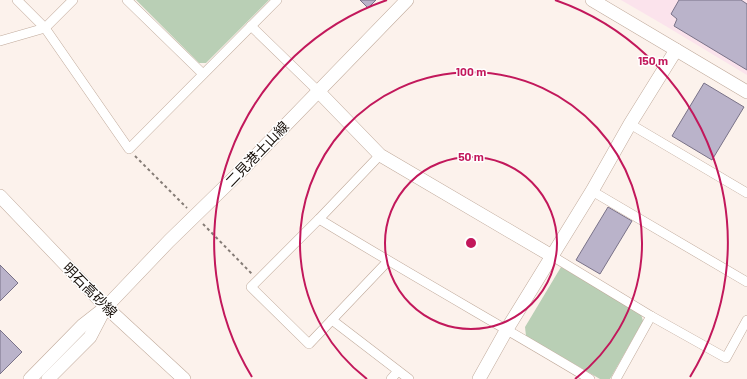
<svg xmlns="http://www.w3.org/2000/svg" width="747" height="379" font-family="Barlow,'Noto Sans JP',sans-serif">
	<rect width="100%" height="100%" fill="#fcf2ec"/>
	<polygon fill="#fbe3ec" points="621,0 747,0 747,75 664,25"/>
	<g fill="#b9cfb5">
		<polygon points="136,0 269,0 206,63 199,63"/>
		<polygon points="561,267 641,314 643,321 610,379 600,379 526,336 525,327"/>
	</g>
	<g fill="#bab3ca" stroke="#797288">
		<polygon points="360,0 376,0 368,8"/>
		<polygon points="679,0 741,0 747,4 747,70 674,26 677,19 671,14"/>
		<polygon points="704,83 744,107 712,160 672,136"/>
		<polygon points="608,207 632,221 600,274 576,260"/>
		<polygon points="0,265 18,283 0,301"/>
		<polygon points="0,330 22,352 0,374"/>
	</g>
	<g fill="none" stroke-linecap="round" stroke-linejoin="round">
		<defs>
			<g id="street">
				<polyline points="17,0 45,28 129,149 277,0"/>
				<polyline points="127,0 203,74"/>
				<polyline points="251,26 318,91"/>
				<polyline points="0,41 45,28 73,0"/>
				<polyline points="630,124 747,193"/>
				<polyline points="380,155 319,219 251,287 309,344 388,261"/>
				<polyline points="592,191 747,282"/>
				<path d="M319,219C409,274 500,325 590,379"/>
				<polyline points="552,256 651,316 726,358 747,320"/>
				<polyline points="332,320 409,379"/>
				<polyline points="391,379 398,371"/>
				<polyline points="616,379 651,316"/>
			</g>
			<g id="secondary">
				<polyline points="592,0 747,92"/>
				<polyline points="318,91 380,155 552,256"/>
				<polyline points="0,196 106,307 184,379"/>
				<polyline points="30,379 83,325 106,307 169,241 242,170 407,0"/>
				<polyline points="48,379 90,337 103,312"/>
				<polyline points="479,379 507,329 592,191 630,124 676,50"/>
			</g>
		</defs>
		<use href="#street" stroke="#c0aa9b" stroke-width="10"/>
		<use href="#secondary" stroke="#c0aa9b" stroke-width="14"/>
		<g stroke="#857c76" stroke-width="2" stroke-dasharray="3 3" stroke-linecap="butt">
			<polyline points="135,156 187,208"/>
			<polyline points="203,224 252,274"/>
		</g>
		<use href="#street" stroke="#fff" stroke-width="9"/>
		<use href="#secondary" stroke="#fff" stroke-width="13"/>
	</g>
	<g fill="none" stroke="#c2185b" stroke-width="2">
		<circle cx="471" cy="243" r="86"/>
		<path d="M367 379A171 171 0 1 1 575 379"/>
		<path d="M252 377A257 257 0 0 1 387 0M555 0A257 257 0 0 1 690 377"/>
	</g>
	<g text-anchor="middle" stroke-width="3" stroke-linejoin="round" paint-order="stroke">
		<g font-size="14" fill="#18110b" stroke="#fff">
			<text transform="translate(257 154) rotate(-46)" y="5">二見港土山線</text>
			<text transform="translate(90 290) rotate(45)" y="5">明石高砂線</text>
		</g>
	</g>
	<circle cx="471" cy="243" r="6" fill="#c2185b" stroke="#fff" stroke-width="2"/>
	<g font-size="12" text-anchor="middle" font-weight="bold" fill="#c2185b" stroke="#fff" stroke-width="3" stroke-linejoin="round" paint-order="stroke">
		<text x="653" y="65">150 m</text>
		<text x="471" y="76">100 m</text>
		<text x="471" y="161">50 m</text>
	</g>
</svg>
